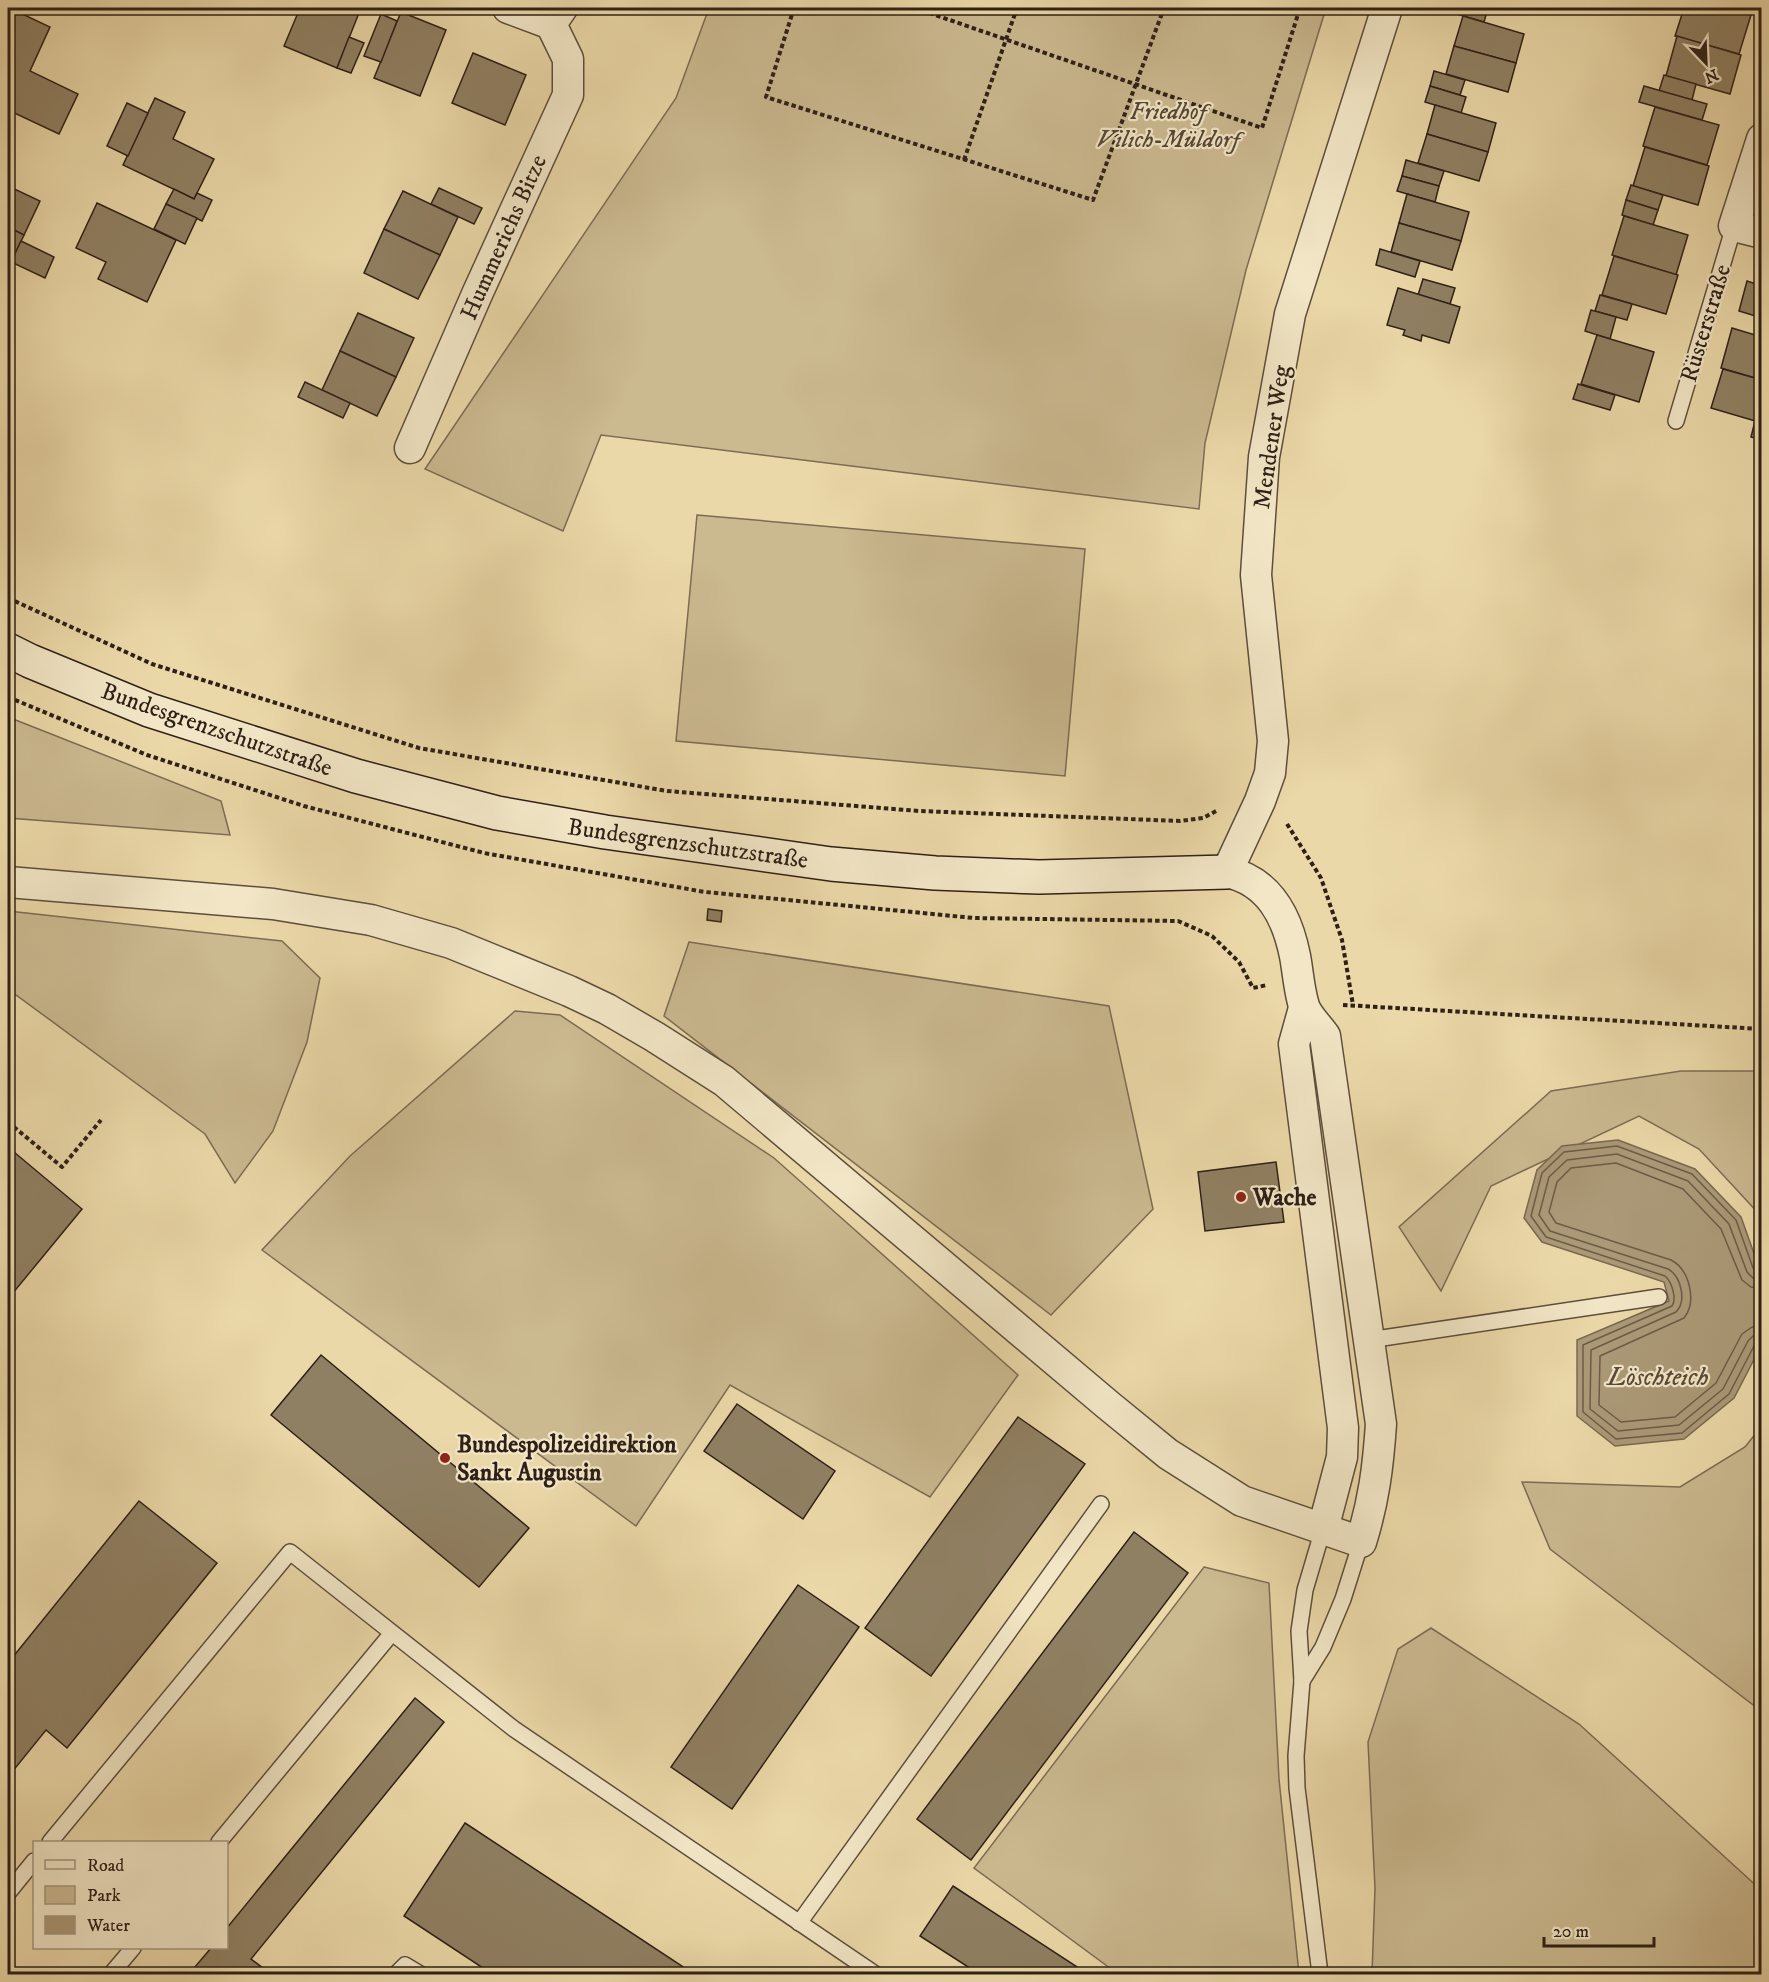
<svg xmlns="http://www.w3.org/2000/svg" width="1769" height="1982" font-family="'IM FELL DW Pica',serif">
	<rect width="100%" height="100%" fill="#ebd8a8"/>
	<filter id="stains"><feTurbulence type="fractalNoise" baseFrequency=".00333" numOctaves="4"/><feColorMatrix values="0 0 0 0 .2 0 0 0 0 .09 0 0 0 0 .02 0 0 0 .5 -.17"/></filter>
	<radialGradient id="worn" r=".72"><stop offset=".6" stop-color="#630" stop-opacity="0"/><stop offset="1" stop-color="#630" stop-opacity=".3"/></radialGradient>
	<g fill="#cbb990" stroke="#7c6c54" stroke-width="1.5">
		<polygon points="709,8 1326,8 1246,270 1205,443 1199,509 601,435 563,531 425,469 676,98"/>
		<polygon points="697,515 1085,549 1065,776 676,741"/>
		<polygon points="8,717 221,801 230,835 8,818"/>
		<polygon points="8,911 282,941 320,978 307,1042 273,1131 235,1183 205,1134 8,989"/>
		<polygon points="689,942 1109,1006 1153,1209 1051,1315 664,1016"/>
		<polygon points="515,1011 560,1015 774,1158 1018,1375 930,1497 730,1385 636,1526 262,1250 350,1156"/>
		<polygon points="1681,1071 1761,1071 1761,1216 1699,1149 1639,1116 1491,1186 1441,1291 1399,1227 1551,1091"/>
		<polygon points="1761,1427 1761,1711 1550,1549 1522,1482 1680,1487 1745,1447"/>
		<polygon points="1204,1567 1269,1583 1279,1779 1299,1974 1118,1974 974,1868"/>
		<polygon points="1431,1628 1579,1724 1761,1890 1761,1974 1372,1974 1375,1888 1368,1742 1398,1649"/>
	</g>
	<polygon fill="#ab9977" stroke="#796951" stroke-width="1.5" points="1618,1140 1695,1169 1741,1217 1761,1273 1762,1344 1734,1398 1684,1439 1615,1446 1577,1416 1577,1340 1669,1301 1664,1282 1542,1242 1524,1218 1537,1170 1562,1146"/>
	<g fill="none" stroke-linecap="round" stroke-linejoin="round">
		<g stroke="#6c5c48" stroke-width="1.5">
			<path d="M1762,1272L1757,1271L1753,1268L1736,1220L1692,1174L1617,1146L1564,1152L1542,1173L1531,1216L1546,1237L1665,1276C1672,1282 1677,1299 1672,1306L1583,1345V1412L1616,1439L1682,1433L1729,1394L1754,1346L1757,1343L1762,1342"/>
			<path d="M1762,1280L1753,1278L1747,1272L1729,1224L1688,1181L1617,1154L1567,1160L1549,1177L1539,1215L1550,1231L1668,1269C1681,1276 1687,1301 1676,1312L1591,1350L1590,1409L1618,1431L1679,1425L1723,1389L1748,1341L1753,1336L1762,1335"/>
			<path d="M1762,1289L1751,1287L1742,1280L1721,1229L1683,1189L1616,1163L1571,1168L1557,1182L1549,1212L1556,1223L1671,1260C1690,1270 1697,1302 1684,1318L1600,1356L1599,1405L1621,1422L1675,1417L1716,1383L1742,1334L1752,1327L1762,1326"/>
		</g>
	</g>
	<g fill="#908063" stroke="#2e2018" stroke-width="1.5">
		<polygon points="300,8 361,8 337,68 284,46"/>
		<polygon points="1454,8 1488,8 1484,22 1453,13"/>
		<polygon points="1684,8 1725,8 1751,15 1739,54 1675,36"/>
		<polygon points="16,11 50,27 30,71 78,94 59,134 8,110 8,26 9,27"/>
		<polygon points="401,12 446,30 420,96 374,78"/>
		<polygon points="381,14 397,21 381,62 364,56"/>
		<polygon points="1463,16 1524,34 1516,63 1454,46"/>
		<polygon points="1677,36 1741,55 1730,94 1666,76"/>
		<polygon points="349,37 364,43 351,73 337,68"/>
		<polygon points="1454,46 1516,63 1508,92 1446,74"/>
		<polygon points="473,53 526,75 505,125 452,103"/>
		<polygon points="1434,71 1465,80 1460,95 1430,86"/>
		<polygon points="1664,75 1696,84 1692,100 1659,91"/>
		<polygon points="1430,86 1466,97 1461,113 1425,102"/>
		<polygon points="1644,86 1707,104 1702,120 1639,102"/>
		<polygon points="155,98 185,112 173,139 214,159 194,199 123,165"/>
		<polygon points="127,103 148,113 128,156 107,146"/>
		<polygon points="1435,105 1496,123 1488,152 1427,134"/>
		<polygon points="1655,107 1719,125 1707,165 1643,146"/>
		<polygon points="1427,134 1488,152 1479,181 1418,163"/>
		<polygon points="1645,147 1709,166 1698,205 1633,186"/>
		<polygon points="1406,160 1444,171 1439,186 1402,176"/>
		<polygon points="1402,176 1439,186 1435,202 1397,191"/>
		<polygon points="1631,185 1663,195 1658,210 1626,200"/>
		<polygon points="8,186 40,201 24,235 8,227"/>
		<polygon points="439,188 482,208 474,224 431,204"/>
		<polygon points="174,189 194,199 197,193 212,200 202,221 166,204"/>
		<polygon points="403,191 458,217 440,255 384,229"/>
		<polygon points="1407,194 1469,212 1461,241 1399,223"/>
		<polygon points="1626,200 1658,210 1653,225 1622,215"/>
		<polygon points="97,203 176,240 147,302 98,279 106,262 76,248"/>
		<polygon points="166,204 197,218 185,244 154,229"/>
		<polygon points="1624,216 1688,235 1676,275 1612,255"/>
		<polygon points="1399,223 1461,241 1452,270 1391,252"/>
		<polygon points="8,227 24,235 11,262 8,260"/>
		<polygon points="384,229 440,255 418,299 364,273"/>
		<polygon points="21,241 54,257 45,278 11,262"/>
		<polygon points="1380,249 1420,261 1415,277 1376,265"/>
		<polygon points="1614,256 1678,275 1666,314 1602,295"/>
		<polygon points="1423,279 1455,288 1450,304 1418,295"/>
		<polygon points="1747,281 1762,286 1762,318 1739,311"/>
		<polygon points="1398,288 1460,307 1449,343 1422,335 1421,341 1403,335 1405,330 1387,325"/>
		<polygon points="1600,295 1632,304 1627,320 1595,311"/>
		<polygon points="1591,310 1616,317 1610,339 1585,331"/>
		<polygon points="358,313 414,338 396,377 340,351"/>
		<polygon points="1732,328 1762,337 1762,380 1721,368"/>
		<polygon points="1597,335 1654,352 1639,402 1581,384"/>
		<polygon points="340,351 396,377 377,416 322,390"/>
		<polygon points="1723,369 1762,380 1762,423 1711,408"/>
		<polygon points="305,382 350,403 343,418 298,397"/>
		<polygon points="1578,384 1615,395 1610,410 1573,399"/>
		<polygon points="1755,421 1762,423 1762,440 1751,437"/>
		<polygon points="708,909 722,911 721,922 707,920"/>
		<polygon points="8,1147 82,1209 8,1299"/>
		<polygon points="1276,1162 1284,1222 1205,1231 1198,1172"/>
		<polygon points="321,1355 529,1528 479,1587 271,1415"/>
		<polygon points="737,1404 835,1471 803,1519 704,1451"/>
		<polygon points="1018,1417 1085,1464 931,1676 865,1628"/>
		<polygon points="139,1501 217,1563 67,1748 46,1730 8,1777 8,1663"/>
		<polygon points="1134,1532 1188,1573 971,1860 917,1819"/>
		<polygon points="798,1585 859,1627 732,1809 671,1767"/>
		<polygon points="415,1698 444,1722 251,1959 271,1974 189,1974 211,1948 226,1948 226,1929"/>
		<polygon points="465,1823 694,1974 492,1974 404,1916"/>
		<polygon points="953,1886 1088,1974 979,1974 920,1936"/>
	</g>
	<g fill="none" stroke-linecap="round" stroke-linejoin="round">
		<defs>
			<g id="lane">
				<polyline points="1676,421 1734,226"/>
				<polyline points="1369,1340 1659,1297"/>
				<polyline points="1302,1681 1323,1647 1343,1599 1361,1542"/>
				<polyline points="50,1842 290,1552 514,1729 875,1974"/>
				<polyline points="219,1842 392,1633"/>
				<polyline points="8,1893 34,1861"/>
				<polyline points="799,1923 1101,1504"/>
				<polyline points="111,1974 133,1948"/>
				<polyline points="396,1974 405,1965 420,1974"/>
				<polyline points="1320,1974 1297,1788 1296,1756 1302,1681 1299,1631 1305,1590 1323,1529"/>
			</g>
			<g id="street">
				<polyline points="508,8 551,24 562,8"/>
				<polyline points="1762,139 1734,226 1762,233"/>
				<polyline points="410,448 478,292 568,95 568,59 551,24"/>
				<path d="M8,882L273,904L371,920L451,943L569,991L607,1009L655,1037L724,1081L1108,1405L1168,1454L1242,1501L1361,1542C1374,1500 1378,1467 1381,1424L1325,1036C1319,1027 1307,1016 1304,1006C1299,990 1298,972 1295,956C1287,916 1269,881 1227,872L1260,801L1270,773L1273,741L1256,575L1264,457L1290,314L1387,8"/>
				<polyline points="1304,1008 1294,1044 1343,1428 1342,1457 1323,1529"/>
			</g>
			<polyline id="secondary" points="8,650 30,661 149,710 356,776 497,813 605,832 831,864 935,873 1039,877 1227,872"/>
		</defs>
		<use href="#lane" stroke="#5d4e3c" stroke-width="18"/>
		<use href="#street" stroke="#5d4e3c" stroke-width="33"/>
		<use href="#secondary" stroke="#2e2018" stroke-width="36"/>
		<g stroke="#2e2018" stroke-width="4" stroke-dasharray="4.5 3" stroke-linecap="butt">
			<polyline points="794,8 766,97 1093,200 1164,8"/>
			<polyline points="915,8 1262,128 1300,8"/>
			<polyline points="964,160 1017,8"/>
			<polyline points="8,598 152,664 419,748 667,791 919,811 1180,821 1203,818 1218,810"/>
			<polyline points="8,697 147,755 304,806 484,853 705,892 974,918 1178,921 1212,936 1239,962 1253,988 1267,985"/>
			<polyline points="1287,824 1321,878 1342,940 1353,1005"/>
			<polyline points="1343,1005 1762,1029"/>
			<polyline points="8,1122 62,1167 101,1120"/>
		</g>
		<use href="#lane" stroke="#f2e6c6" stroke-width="15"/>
		<use href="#street" stroke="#f2e6c6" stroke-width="30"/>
		<use href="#secondary" stroke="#f2e6c6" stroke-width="33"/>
	</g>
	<g fill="#8f2418" stroke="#f2e6c6" stroke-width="2">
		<circle cx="1241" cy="1197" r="6"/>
		<circle cx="445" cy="1458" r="6"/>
	</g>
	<g text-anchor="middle" stroke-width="4.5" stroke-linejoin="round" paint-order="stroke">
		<g font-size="24" font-style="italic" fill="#554636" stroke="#f2e6c6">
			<text x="1168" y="119">Friedhof<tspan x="1168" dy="28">Vilich-Müldorf</tspan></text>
		</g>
		<g font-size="24" fill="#2e2018" stroke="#f2e6c6">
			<text transform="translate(503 237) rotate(-66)" y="8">Hummerichs Bitze</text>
			<text transform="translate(1705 323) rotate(-73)" y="8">Rüsterstraße</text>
			<text transform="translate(1271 437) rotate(-82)" y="8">Mendener Weg</text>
			<text transform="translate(217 729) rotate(19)" y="8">Bundesgrenzschutzstraße</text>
			<text transform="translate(688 843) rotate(8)" y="8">Bundesgrenzschutzstraße</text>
		</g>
		<g font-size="24" font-weight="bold" fill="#2e2018" stroke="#f2e6c6" text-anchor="start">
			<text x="1253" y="1205">Wache</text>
			<text x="457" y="1452">Bundespolizeidirektion<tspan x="457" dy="28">Sankt Augustin</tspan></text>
		</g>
		<g font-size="26" font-style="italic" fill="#5a4a39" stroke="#f2e6c6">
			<text x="1658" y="1385">Löschteich</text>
		</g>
	</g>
	<rect width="1769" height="1982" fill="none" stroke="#ebd8a8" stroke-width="30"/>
	<rect x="9" y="9" width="1751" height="1964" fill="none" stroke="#2e2018" stroke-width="3"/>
	<rect x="15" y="15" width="1739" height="1952" fill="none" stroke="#2e2018" stroke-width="1.5"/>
	<rect x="33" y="1841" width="195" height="108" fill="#f2e6c6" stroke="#a49780" stroke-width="1.5"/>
	<rect x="45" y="1860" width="30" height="9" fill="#f2e6c6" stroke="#a49780" stroke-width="1.5"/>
	<text x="87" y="1871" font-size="18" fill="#2e2018">Road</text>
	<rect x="45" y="1886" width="30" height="18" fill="#cbb990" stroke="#a49780" stroke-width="1.5"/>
	<text x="87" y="1901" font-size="18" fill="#2e2018">Park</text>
	<rect x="45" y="1916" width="30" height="18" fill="#ab9977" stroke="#a49780" stroke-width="1.5"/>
	<text x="87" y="1931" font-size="18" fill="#2e2018">Water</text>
	<g transform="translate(1706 63) rotate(157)" stroke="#f2e6c6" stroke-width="4.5" paint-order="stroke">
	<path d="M0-4.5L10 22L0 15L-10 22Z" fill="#2e2018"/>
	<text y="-9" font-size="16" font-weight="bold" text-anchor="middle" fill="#2e2018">N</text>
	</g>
	<path d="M1544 1937v9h110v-9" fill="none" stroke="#2e2018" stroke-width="3"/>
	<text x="1553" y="1937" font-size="18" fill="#2e2018" stroke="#f2e6c6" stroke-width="4.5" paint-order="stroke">20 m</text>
	<rect width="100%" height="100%" filter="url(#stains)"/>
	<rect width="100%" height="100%" fill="url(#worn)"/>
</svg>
